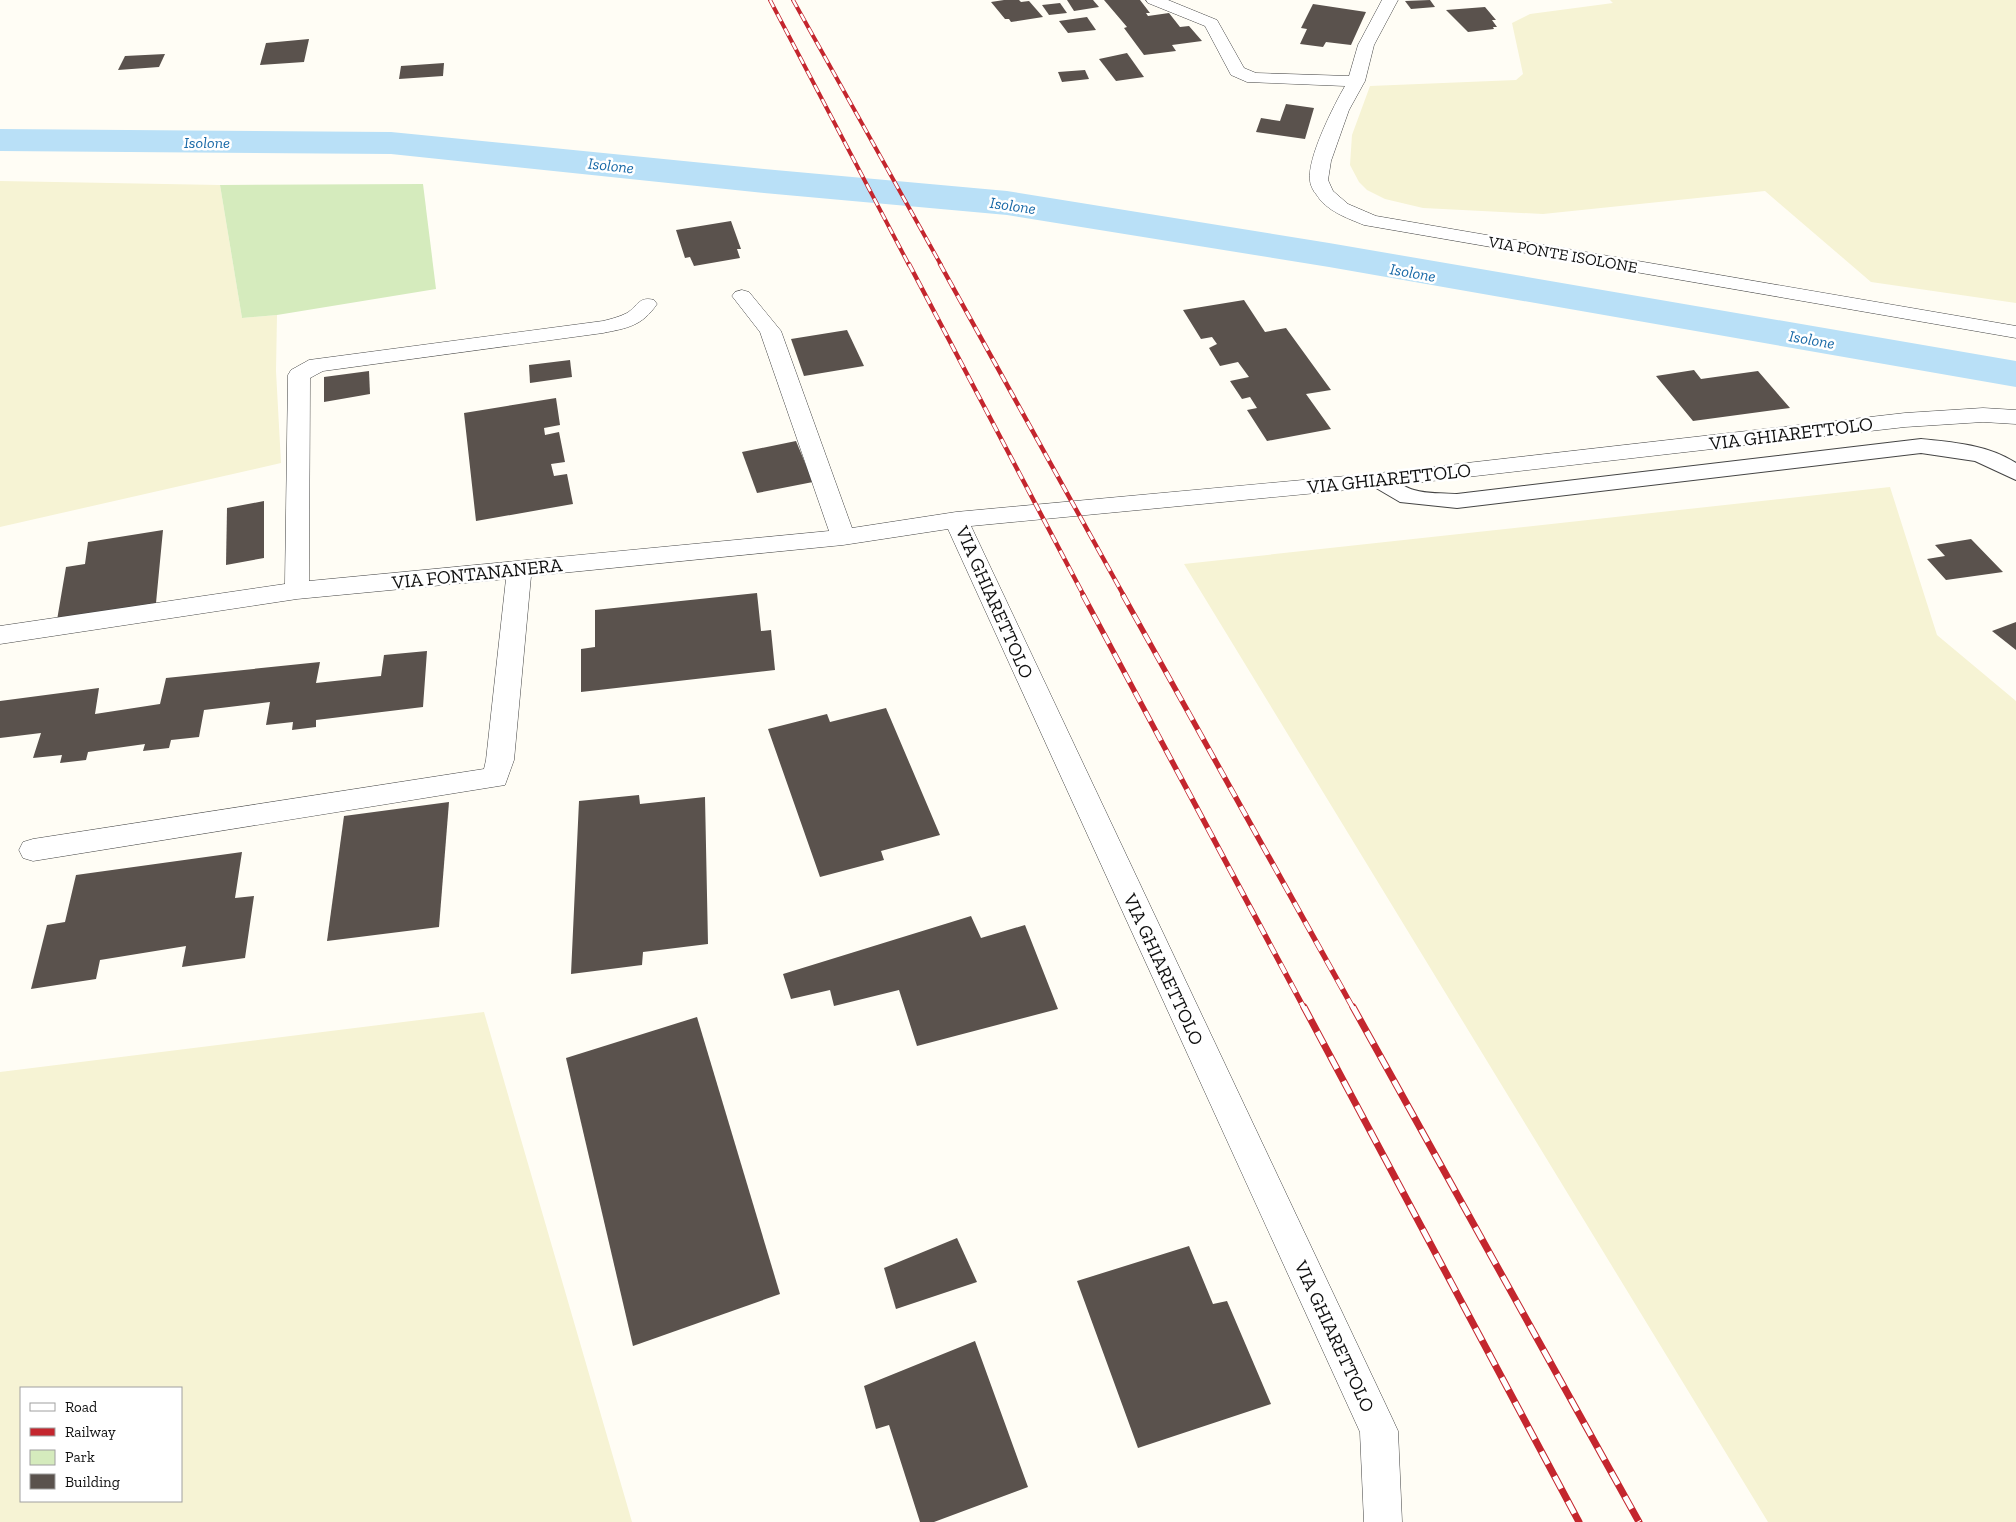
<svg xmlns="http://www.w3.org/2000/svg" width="2016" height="1522" font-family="'Zilla Slab',serif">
	<rect width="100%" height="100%" fill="#fffdf5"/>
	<g fill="#f6f3d4" fill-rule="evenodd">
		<polygon points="1610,0 2016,0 2016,303 1871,282 1765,191 1543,214 1423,208 1385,199 1367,190 1359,182 1350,165 1352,135 1370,86 1516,80 1523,74 1512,23 1530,14 1613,3"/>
		<polygon points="0,181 220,185 242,318 277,315 276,371 281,463 0,527"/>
		<polygon points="1890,487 1937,635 2016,701 2016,1522 1768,1522 1184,564"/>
		<path d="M484,1012L632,1522H0V1072ZM21,1388H181V1501H21Z"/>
	</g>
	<polygon fill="#d5ebbd" points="423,184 436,289 277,315 242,318 220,185"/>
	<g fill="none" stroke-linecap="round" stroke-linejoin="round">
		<polygon fill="#b9e0f7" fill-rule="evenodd" points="0,129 391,132 764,169 1007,191 1329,243 2016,361 2016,387 1329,267 1007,215 764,193 391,154 0,151"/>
	</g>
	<g fill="#5a524d">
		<polygon points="1004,0 1019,0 1021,2 1029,1 1043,17 1011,22 1009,19 1005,19 991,2"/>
		<polygon points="1067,0 1093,0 1099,7 1074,11"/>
		<polygon points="1104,0 1140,0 1150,13 1146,13 1148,16 1169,13 1180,27 1189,26 1202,41 1172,45 1176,51 1144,55 1124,28 1127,27"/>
		<polygon points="1430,0 1435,7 1411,9 1405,1"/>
		<polygon points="1060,3 1067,13 1049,15 1042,5"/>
		<polygon points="1313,4 1366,12 1351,45 1326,42 1323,47 1300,44 1307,29 1301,28"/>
		<polygon points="1485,7 1496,20 1492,20 1497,27 1493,27 1494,29 1468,32 1446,10"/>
		<polygon points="1087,17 1096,30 1068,33 1059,21"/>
		<polygon points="309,39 304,62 260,65 266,43"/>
		<polygon points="1127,53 1144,77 1116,81 1099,59"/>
		<polygon points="165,54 159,67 118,70 125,56"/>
		<polygon points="444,63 443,76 399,79 401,66"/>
		<polygon points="1085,70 1089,79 1062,82 1058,72"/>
		<polygon points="1286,104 1314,108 1305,139 1256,132 1261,118 1280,121"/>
		<polygon points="731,221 741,249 737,249 740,258 694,266 690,257 685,258 676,230"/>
		<polygon points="1244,300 1265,332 1286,328 1331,390 1306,394 1331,429 1267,441 1247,410 1257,408 1250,397 1242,399 1230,381 1249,377 1238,362 1220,366 1209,348 1217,344 1212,337 1201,339 1183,310"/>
		<polygon points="847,330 864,366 804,376 791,339"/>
		<polygon points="570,360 572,377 530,383 529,365"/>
		<polygon points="1694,370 1701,379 1758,371 1790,408 1693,421 1656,376"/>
		<polygon points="369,371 370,394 324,402 324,377"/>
		<polygon points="556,398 560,425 544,428 545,435 559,432 565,462 551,464 554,476 567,474 573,504 476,521 464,413"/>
		<polygon points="796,441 813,482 757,493 742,452"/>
		<polygon points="264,501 264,558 226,565 227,508"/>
		<polygon points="163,530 156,603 57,620 66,567 85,564 88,542"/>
		<polygon points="1971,539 2003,572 1946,580 1927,559 1945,556 1935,545"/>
		<polygon points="757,593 761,631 771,630 775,670 581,692 581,649 595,647 595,610"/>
		<polygon points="2016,622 2016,650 1992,631"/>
		<polygon points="427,651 423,707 316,720 316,727 292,730 293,722 266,725 270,702 204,710 199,737 171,740 169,748 143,751 145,744 88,752 86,760 60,763 62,755 33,758 41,733 0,738 0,701 99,688 95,714 160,704 166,678 320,662 316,683 381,676 384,655"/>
		<polygon points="886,708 940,835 881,851 884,860 820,877 768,729 827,714 830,722"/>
		<polygon points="639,795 640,804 705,797 708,944 643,952 642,965 571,974 579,801"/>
		<polygon points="449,802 439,927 327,941 344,816"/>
		<polygon points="242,852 235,898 254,896 245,958 182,967 186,946 100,960 96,979 31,989 47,925 65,922 76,875"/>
		<polygon points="971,916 981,938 1025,925 1058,1009 917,1046 899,990 834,1006 830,990 791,999 783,974"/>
		<polygon points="697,1017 780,1294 633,1346 566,1058"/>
		<polygon points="957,1238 977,1282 896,1309 884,1268"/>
		<polygon points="1189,1246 1213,1304 1227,1301 1271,1404 1138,1448 1077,1281"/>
		<polygon points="975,1341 1028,1487 934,1522 920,1522 889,1425 876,1429 864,1386"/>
	</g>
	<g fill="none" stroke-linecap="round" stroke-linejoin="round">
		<defs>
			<path id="lane" d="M1921,439C1953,442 1988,445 2016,463V480L1975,461L1921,453L1457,508L1400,502L1371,485L1368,480L1371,475C1389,470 1398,486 1414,490C1427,494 1443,493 1457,494Z"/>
			<g id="street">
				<path d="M1146,0H1168L1217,20L1244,68L1256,73L1349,76L1358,45L1382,0H1398L1374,45L1365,81L1349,110L1331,161L1328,180L1333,191L1348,204L1376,216L2016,326V338L1364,225C1347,218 1326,211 1316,194C1313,191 1310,184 1310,180C1307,158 1334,105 1345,86L1247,82L1231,75L1205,26L1148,3Z"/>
				<path d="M742,290L749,292L781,331L852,528L956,512L1379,473L1905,413L1983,408L2016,410V424L1983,422L1905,427L1379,487L971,526L1392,1418L1398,1431L1402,1522H1364L1360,1432L948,529L843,545L531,576L514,760L505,785L33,861L23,858L19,850L23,842L33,839L484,769L486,760L506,579L297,599L0,644V626L285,584L288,375L291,370L309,360L603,321C611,319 619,317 627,313C638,306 639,296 654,300L657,304C642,326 628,328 603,333L323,371L310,378L309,581L829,531L760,332L732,296L735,292Z"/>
			</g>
		</defs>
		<use href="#lane" stroke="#444" stroke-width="2"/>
		<use href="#street" stroke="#444" stroke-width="1"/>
		<use href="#lane" fill="#fff" fill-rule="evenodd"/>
		<use href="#street" fill="#fff" fill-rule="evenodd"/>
		<defs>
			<g id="rail-far3">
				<polyline points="770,0 909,265"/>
				<polyline points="793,0 941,265"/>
			</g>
			<g id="rail-far2">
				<polyline points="909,264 1084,596"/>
				<polyline points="940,264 1124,596"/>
			</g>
			<g id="rail-far1">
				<polyline points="1083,595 1304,1008"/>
				<polyline points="1123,595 1353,1008"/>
			</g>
			<g id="rail">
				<polyline points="1304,1007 1579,1522"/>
				<polyline points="1353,1007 1639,1522"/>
			</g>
		</defs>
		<use href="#rail-far3" stroke="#c4262e" stroke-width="4"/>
		<use href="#rail-far2" stroke="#c4262e" stroke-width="4.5"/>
		<use href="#rail-far1" stroke="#c4262e" stroke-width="5.5"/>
		<use href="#rail" stroke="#c4262e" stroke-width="7"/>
		<use href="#rail-far3" stroke="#fff" stroke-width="2.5" stroke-dasharray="8" stroke-linecap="butt"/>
		<use href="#rail-far2" stroke="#fff" stroke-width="3" stroke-dasharray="9" stroke-linecap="butt"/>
		<use href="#rail-far1" stroke="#fff" stroke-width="4" stroke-dasharray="11" stroke-linecap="butt"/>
		<use href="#rail" stroke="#fff" stroke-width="5" stroke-dasharray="14" stroke-linecap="butt"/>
	</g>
	<g text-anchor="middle" stroke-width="5" stroke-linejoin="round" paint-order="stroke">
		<g font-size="16" font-style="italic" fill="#1768a6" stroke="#fff">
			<text x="207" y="148">Isolone</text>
			<text transform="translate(611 165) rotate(6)" y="6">Isolone</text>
			<text transform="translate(1013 205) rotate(8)" y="6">Isolone</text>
			<text transform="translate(1413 272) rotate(10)" y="6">Isolone</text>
			<text transform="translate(1812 339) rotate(10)" y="6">Isolone</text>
		</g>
		<g font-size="16" fill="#111" stroke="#fff">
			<text transform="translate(1563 254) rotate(10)" y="6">VIA PONTE ISOLONE</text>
		</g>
		<g font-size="19" fill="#111" stroke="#fff">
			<text transform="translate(1791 433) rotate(-7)" y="7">VIA GHIARETTOLO</text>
			<text transform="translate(1389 478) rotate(-6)" y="7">VIA GHIARETTOLO</text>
			<text transform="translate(477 573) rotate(-6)" y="7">VIA FONTANANERA</text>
			<text transform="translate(995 602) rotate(66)" y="7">VIA GHIARETTOLO</text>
			<text transform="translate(1164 969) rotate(65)" y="7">VIA GHIARETTOLO</text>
			<text transform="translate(1335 1336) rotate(65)" y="7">VIA GHIARETTOLO</text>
		</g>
	</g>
	<rect x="20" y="1387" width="162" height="115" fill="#ffffff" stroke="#a0a0a0"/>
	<rect x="30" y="1403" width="25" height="8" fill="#ffffff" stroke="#a0a0a0"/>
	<text x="65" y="1412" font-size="15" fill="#111111">Road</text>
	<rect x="30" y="1428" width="25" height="8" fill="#c4262e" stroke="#a0a0a0"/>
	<text x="65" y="1437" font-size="15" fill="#111111">Railway</text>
	<rect x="30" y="1450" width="25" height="15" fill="#d5ebbd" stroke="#a0a0a0"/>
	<text x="65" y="1462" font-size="15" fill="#111111">Park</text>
	<rect x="30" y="1474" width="25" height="15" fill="#5a524d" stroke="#a0a0a0"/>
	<text x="65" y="1487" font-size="15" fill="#111111">Building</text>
</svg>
